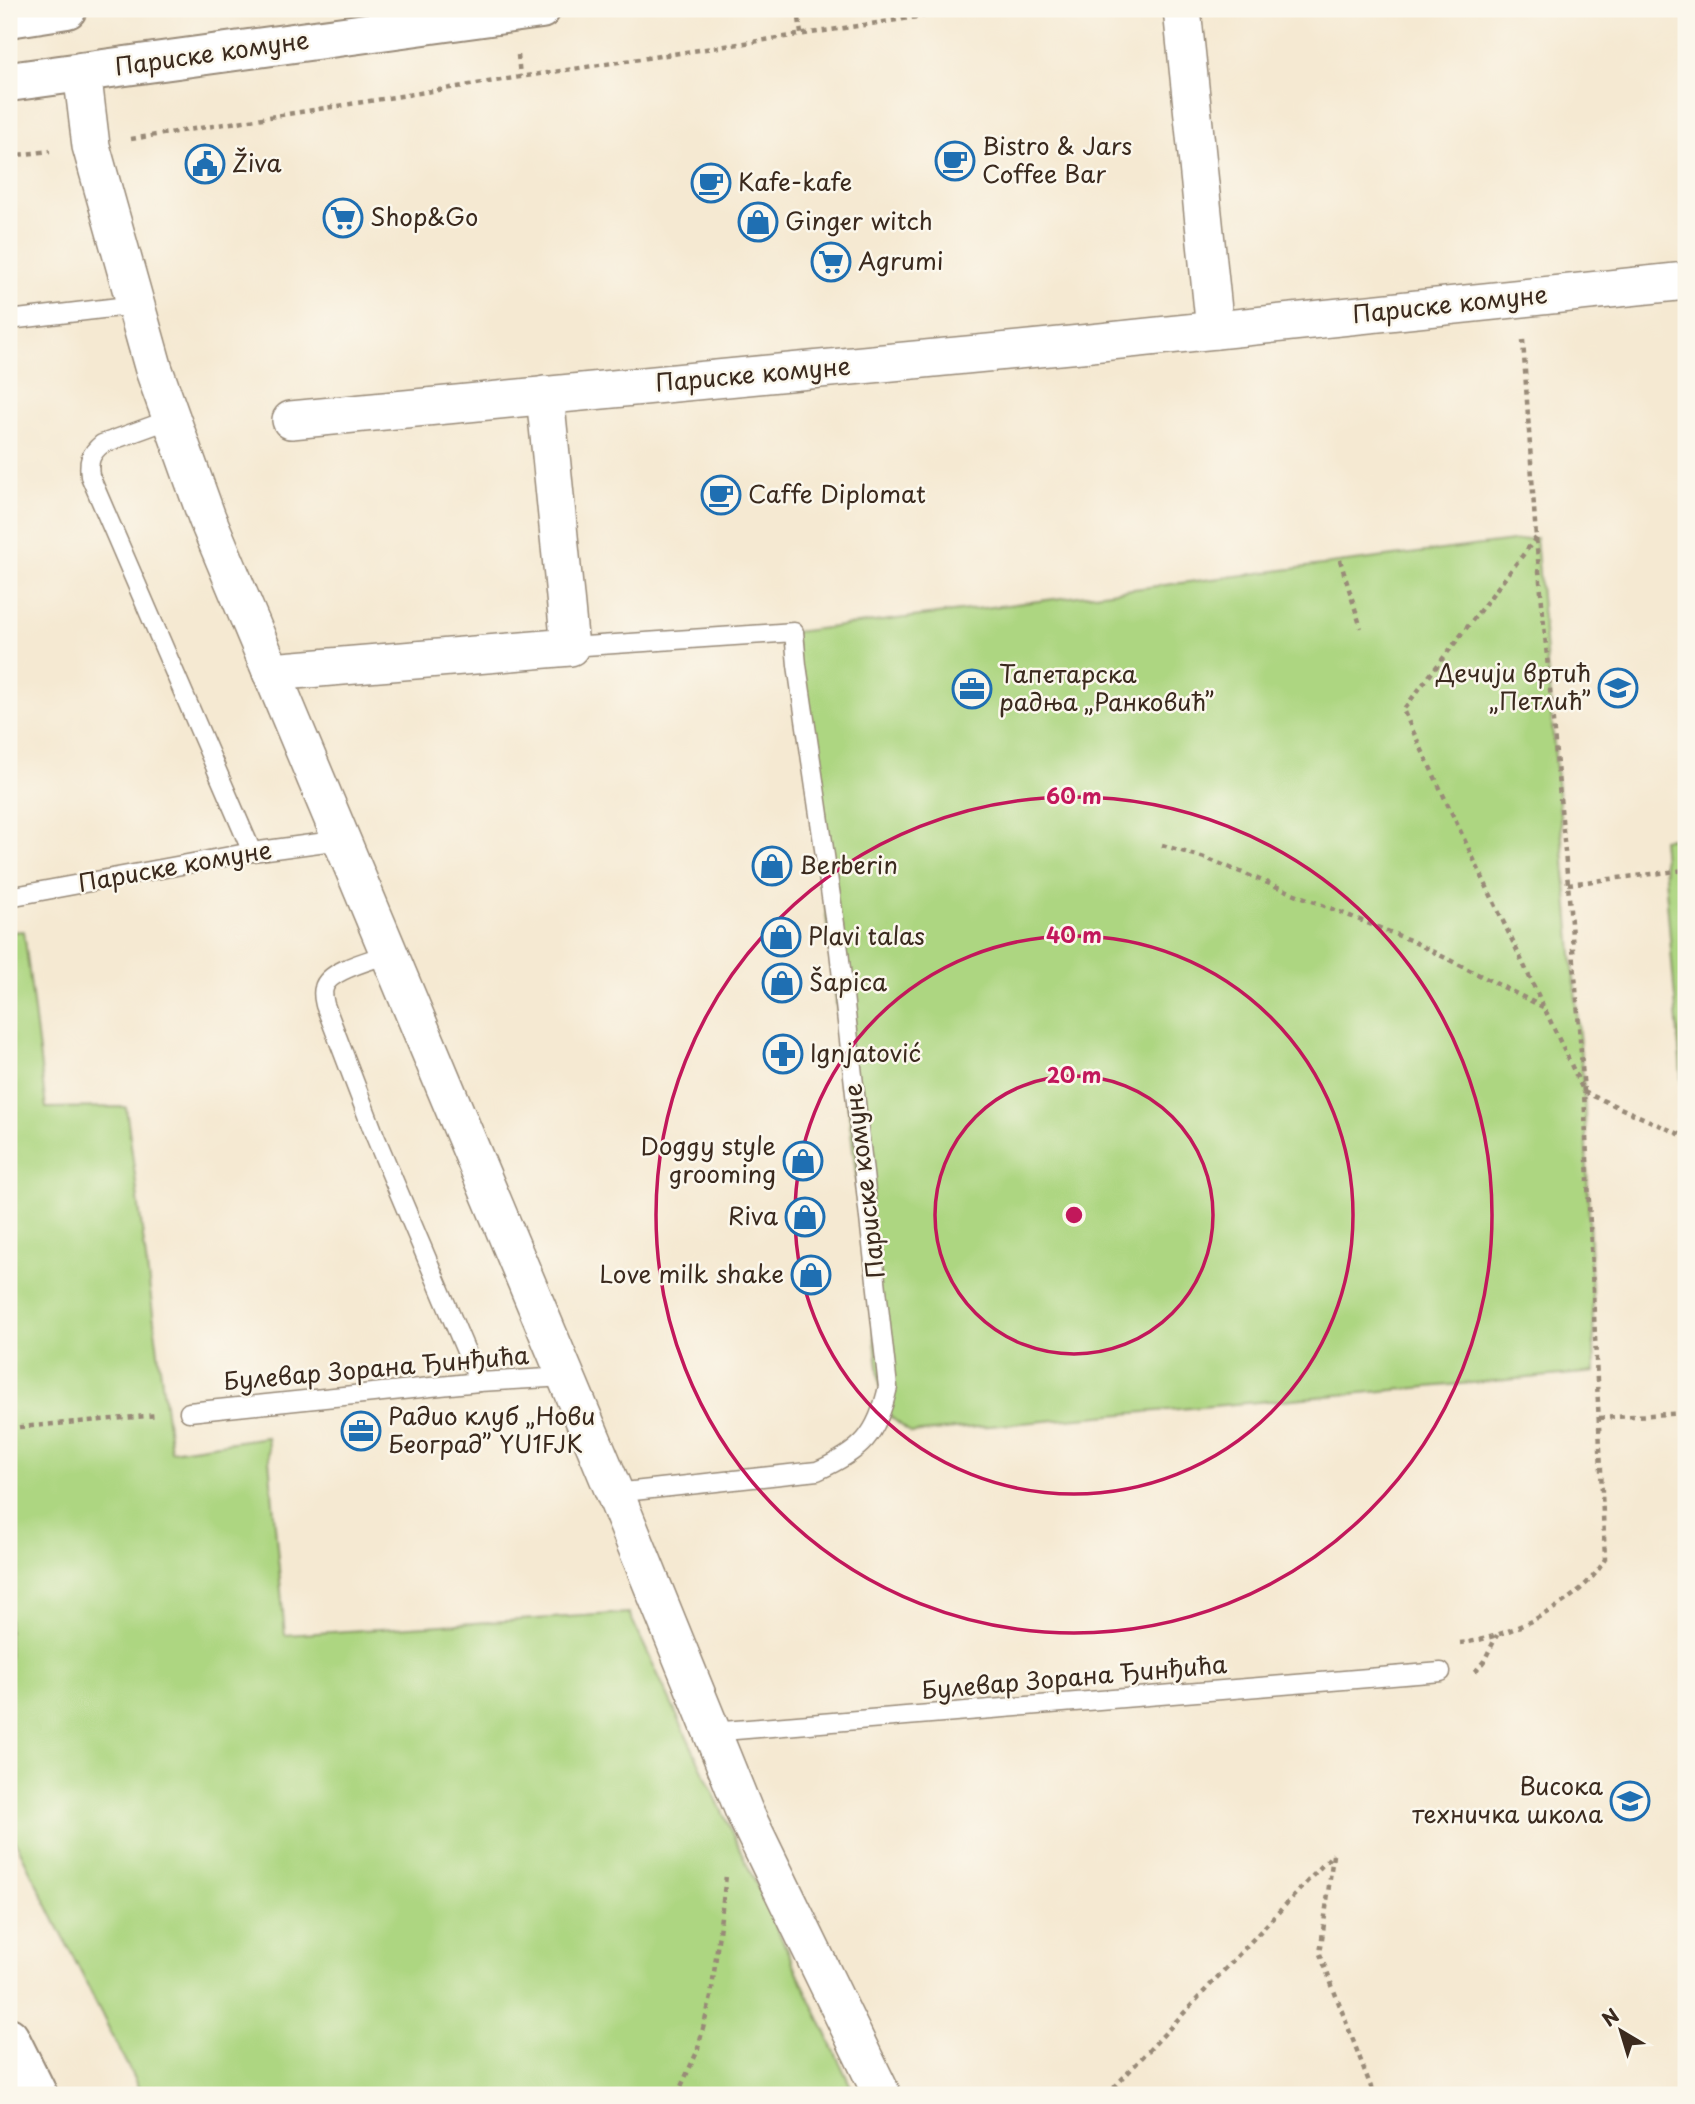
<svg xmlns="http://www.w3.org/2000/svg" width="1695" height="2104" font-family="'Playpen Sans',sans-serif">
	<rect width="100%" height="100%" fill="#fbf7ec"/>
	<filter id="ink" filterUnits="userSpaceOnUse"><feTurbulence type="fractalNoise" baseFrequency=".0143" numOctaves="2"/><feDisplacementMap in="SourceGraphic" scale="14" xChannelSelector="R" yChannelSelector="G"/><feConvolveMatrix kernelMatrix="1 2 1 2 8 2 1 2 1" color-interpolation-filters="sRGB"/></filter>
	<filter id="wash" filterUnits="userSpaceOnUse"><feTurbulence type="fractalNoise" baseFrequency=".00686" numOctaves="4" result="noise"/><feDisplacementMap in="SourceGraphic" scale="28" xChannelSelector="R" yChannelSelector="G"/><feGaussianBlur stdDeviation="1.57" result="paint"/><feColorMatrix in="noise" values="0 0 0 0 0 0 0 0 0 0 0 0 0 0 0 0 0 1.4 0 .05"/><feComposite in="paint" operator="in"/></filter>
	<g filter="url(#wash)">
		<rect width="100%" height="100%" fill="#f5e9d2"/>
		<g fill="#add681" stroke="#748050" stroke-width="2">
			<polygon points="1536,538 1584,1092 1595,1372 911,1433 883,1411 794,632"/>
			<polygon points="1686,837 1686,1134 1662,839"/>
			<polygon points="24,931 46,1108 126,1107 171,1451 267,1437 285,1635 629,1613 855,2095 142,2095 9,1828 9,932"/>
		</g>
	</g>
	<g filter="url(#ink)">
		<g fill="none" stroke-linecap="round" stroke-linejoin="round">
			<defs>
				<g id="service">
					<polyline points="9,320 136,305"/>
					<path d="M171,419L102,444C90,454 88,461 90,476L252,852"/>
					<path d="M570,647L794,632L797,665L839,951L888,1387C877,1435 862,1451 817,1471L615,1493"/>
					<polyline points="9,897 252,852 341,840"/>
					<path d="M388,954C372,960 328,970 324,988C322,994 324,1000 325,1005L375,1136L479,1382"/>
					<polyline points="189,1412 479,1382 566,1377"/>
					<polyline points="711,1732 1441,1672"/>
				</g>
				<g id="minor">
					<polyline points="1182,9 1215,330"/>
					<polyline points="82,71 91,146 154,370 207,518 623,1513 744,1811 882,2095"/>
					<polyline points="291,420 1091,343 1686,281"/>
					<polyline points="271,672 570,647 545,395"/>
				</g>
				<g id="secondary">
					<polyline points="9,18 67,9"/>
					<polyline points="9,82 541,9"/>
					<polyline points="9,2037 38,2095"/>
				</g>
			</defs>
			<use href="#service" stroke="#988a78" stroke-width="21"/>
			<use href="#minor" stroke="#988a78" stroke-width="40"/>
			<use href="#secondary" stroke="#988a78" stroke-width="42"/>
			<g stroke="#988a78" stroke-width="4.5" stroke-dasharray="5 5" stroke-linecap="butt">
				<polyline points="798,9 801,34"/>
				<polyline points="518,55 520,77"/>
				<polyline points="131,139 520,77 970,9"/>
				<polyline points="9,156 50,151"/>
				<polyline points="1536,538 1403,710 1584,1092 1686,1137"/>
				<polyline points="1340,560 1361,628"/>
				<polyline points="1162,845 1208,859 1412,941 1543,1007"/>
				<polyline points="1568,884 1686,870"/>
				<polyline points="1599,1418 1686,1413"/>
				<polyline points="9,1428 158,1415"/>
				<path d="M1460,1643C1506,1639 1583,1602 1605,1559L1584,1092L1568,884L1536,538L1523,340"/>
				<polyline points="1475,1672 1484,1661 1497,1635"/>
				<polyline points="1333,1855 1320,1954 1374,2095"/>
				<polyline points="677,2095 697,2052 711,1997 726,1876"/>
				<polyline points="1107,2095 1333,1854"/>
			</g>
			<use href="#service" stroke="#fff" stroke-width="18"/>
			<use href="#minor" stroke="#fff" stroke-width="37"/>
			<use href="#secondary" stroke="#fff" stroke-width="38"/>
		</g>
	</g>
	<g fill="none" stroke="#c2185b" stroke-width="3.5">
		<circle cx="1074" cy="1215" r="139"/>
		<circle cx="1074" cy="1215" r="279"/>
		<circle cx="1074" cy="1215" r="418"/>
	</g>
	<defs>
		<symbol id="cafe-ring" viewBox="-11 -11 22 22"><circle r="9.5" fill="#fbf7ec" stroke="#1f6fb2" stroke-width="1.5"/><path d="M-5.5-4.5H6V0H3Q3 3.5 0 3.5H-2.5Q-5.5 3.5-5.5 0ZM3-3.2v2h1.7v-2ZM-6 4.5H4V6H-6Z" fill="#1f6fb2"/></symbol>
		<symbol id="civic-ring" viewBox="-11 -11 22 22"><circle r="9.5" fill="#fbf7ec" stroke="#1f6fb2" stroke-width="1.5"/><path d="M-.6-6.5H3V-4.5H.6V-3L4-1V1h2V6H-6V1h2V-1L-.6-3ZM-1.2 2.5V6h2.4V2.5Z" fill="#1f6fb2"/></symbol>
		<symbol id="supermarket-ring" viewBox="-11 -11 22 22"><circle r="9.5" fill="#fbf7ec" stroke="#1f6fb2" stroke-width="1.5"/><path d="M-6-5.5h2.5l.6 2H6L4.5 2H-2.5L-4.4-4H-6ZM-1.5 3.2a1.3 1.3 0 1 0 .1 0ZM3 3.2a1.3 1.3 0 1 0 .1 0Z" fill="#1f6fb2"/></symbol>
		<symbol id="shop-ring" viewBox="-11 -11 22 22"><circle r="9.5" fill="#fbf7ec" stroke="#1f6fb2" stroke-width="1.5"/><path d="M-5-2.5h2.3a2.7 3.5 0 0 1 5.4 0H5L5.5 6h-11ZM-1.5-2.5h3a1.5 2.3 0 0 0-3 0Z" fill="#1f6fb2"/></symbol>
		<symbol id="school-ring" viewBox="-11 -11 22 22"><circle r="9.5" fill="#fbf7ec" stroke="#1f6fb2" stroke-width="1.5"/><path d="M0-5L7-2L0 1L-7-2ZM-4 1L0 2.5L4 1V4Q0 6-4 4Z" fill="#1f6fb2"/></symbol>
		<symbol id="office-ring" viewBox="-11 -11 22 22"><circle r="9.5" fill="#fbf7ec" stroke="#1f6fb2" stroke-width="1.5"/><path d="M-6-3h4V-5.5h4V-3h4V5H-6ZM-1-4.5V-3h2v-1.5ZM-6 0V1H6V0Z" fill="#1f6fb2"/></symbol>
		<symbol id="pharmacy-ring" viewBox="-11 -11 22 22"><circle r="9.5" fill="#fbf7ec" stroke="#1f6fb2" stroke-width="1.5"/><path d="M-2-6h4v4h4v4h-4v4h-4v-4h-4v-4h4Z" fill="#1f6fb2"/></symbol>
		<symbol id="university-ring" viewBox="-11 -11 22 22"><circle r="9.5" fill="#fbf7ec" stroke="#1f6fb2" stroke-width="1.5"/><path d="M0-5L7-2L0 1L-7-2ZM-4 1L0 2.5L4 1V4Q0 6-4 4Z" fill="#1f6fb2"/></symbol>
	</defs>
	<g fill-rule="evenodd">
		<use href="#cafe-ring" x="933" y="139" width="44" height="44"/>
		<use href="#civic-ring" x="183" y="142" width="44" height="44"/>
		<use href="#cafe-ring" x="689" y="161" width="44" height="44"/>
		<use href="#supermarket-ring" x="321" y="196" width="44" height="44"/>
		<use href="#shop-ring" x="736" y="200" width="44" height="44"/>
		<use href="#supermarket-ring" x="809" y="240" width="44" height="44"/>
		<use href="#cafe-ring" x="699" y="473" width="44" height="44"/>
		<use href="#school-ring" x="1596" y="666" width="44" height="44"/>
		<use href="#office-ring" x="950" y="667" width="44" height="44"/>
		<use href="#shop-ring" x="750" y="844" width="44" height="44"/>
		<use href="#shop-ring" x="759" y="915" width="44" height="44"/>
		<use href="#shop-ring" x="760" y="961" width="44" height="44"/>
		<use href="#pharmacy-ring" x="761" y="1032" width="44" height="44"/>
		<use href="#shop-ring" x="781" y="1139" width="44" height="44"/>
		<use href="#shop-ring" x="783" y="1195" width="44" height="44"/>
		<use href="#shop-ring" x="789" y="1253" width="44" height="44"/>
		<use href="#office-ring" x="339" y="1409" width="44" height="44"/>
		<use href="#university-ring" x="1608" y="1779" width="44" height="44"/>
	</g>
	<g text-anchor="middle" stroke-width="5" stroke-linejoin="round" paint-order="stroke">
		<g font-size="24" fill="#3b2a1e" stroke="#fbf7ec">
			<text transform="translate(212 54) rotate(-8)" y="8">Париске комуне</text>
			<text transform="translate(1450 305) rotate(-6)" y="8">Париске комуне</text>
			<text transform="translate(753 375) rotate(-5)" y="8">Париске комуне</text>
			<text transform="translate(175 867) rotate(-10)" y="8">Париске комуне</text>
			<text transform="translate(865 1181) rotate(-97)" y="8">Париске комуне</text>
			<text transform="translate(376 1369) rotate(-5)" y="8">Булевар Зорана Ђинђића</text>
			<text transform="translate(1074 1678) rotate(-5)" y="8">Булевар Зорана Ђинђића</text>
		</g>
		<g font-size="24" fill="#3b2a1e" stroke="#fbf7ec" text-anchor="start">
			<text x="982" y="155">Bistro &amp; Jars<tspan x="982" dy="28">Coffee Bar</tspan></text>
			<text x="232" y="172">Živa</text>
			<text x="738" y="191">Kafe-kafe</text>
			<text x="370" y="226">Shop&amp;Go</text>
			<text x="785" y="230">Ginger witch</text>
			<text x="858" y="270">Agrumi</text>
			<text x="748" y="503">Caffe Diplomat</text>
			<text x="1591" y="682" text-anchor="end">Дечији вртић<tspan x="1591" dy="28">„Петлић”</tspan></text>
			<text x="999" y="683">Тапетарска<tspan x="999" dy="28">радња „Ранковић”</tspan></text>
			<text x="799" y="874">Berberin</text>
			<text x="808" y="945">Plavi talas</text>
			<text x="809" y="991">Šapica</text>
			<text x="810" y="1062">Ignjatović</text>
			<text x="776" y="1155" text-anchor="end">Doggy style<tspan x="776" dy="28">grooming</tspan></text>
			<text x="778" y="1225" text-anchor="end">Riva</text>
			<text x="784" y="1283" text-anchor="end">Love milk shake</text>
			<text x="388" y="1425">Радио клуб „Нови<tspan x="388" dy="28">Београд” YU1FJK</tspan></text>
			<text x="1603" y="1795" text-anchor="end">Висока<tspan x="1603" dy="28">техничка школа</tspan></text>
		</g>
	</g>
	<circle cx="1074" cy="1215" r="10" fill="#c2185b" stroke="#fbf7ec" stroke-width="3.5"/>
	<g font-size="21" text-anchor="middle" font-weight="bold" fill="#c2185b" stroke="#fbf7ec" stroke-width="5" stroke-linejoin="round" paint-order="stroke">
		<text x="1074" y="804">60 m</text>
		<text x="1074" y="943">40 m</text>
		<text x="1074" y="1083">20 m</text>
	</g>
	<rect width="1695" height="2104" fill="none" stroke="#fbf7ec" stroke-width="35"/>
	<g transform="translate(1621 2031) rotate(322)" stroke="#fbf7ec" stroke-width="5" paint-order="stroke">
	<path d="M0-5L12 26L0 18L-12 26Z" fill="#3b2a1e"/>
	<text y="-10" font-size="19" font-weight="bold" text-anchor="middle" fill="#3b2a1e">N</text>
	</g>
</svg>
